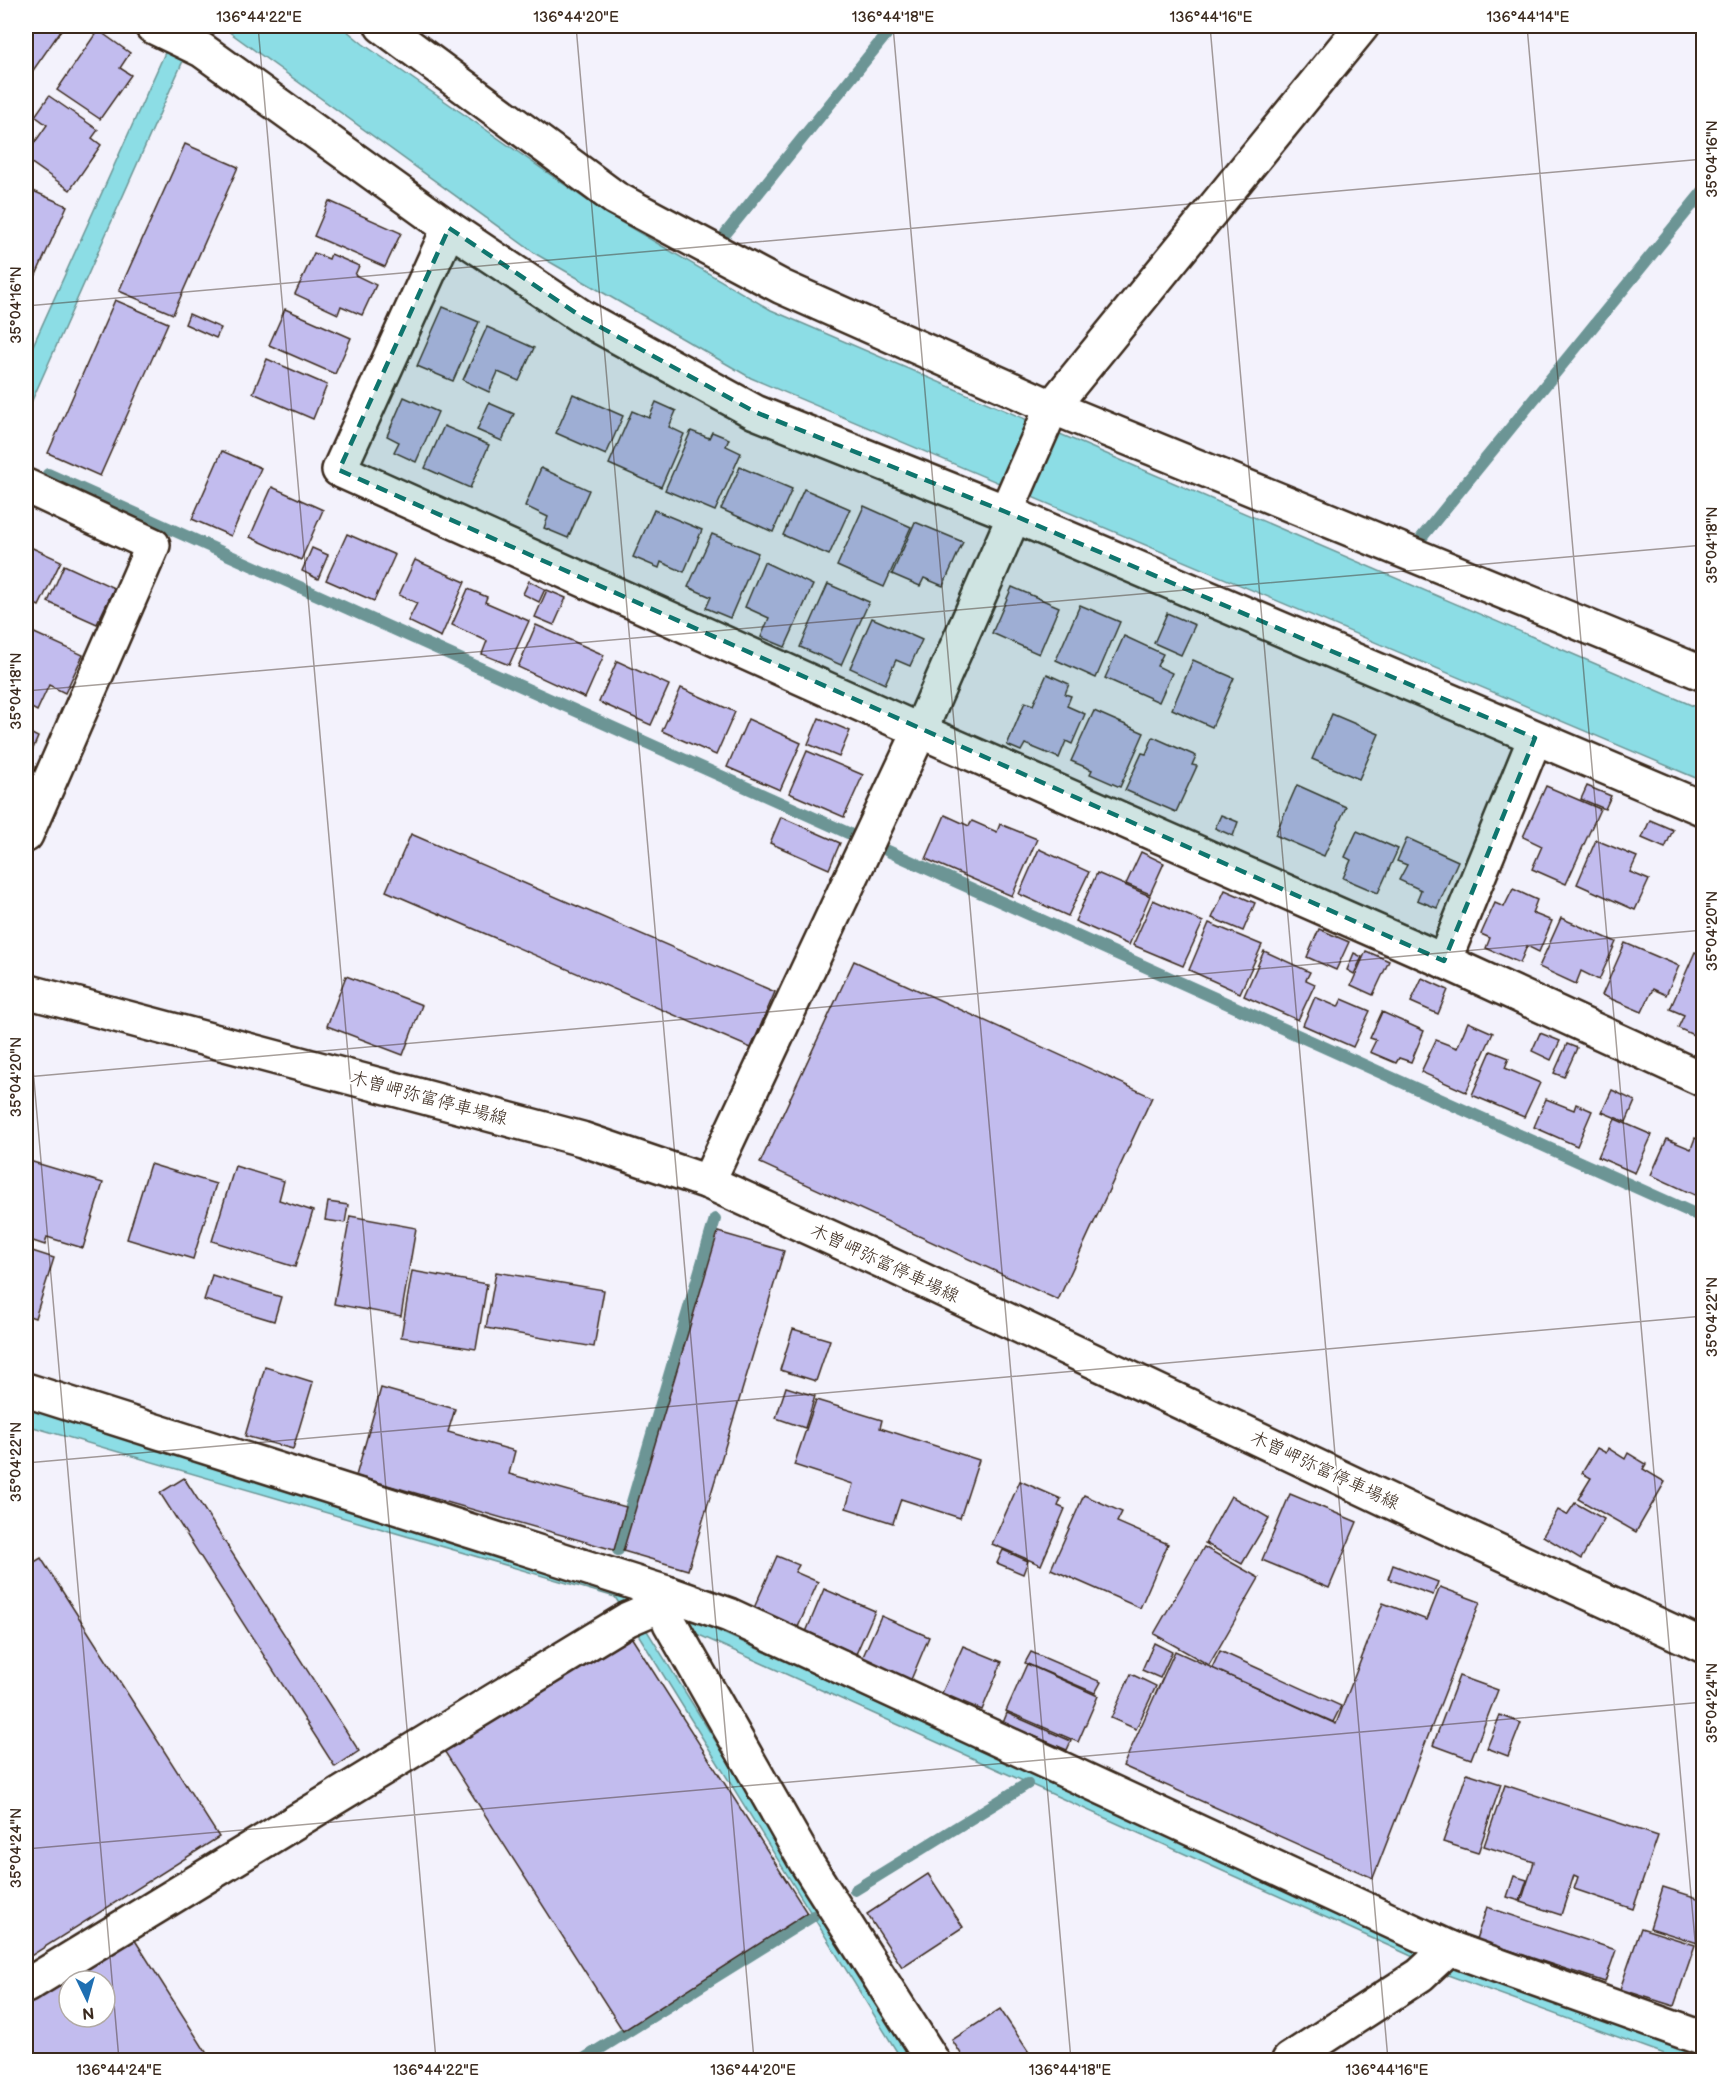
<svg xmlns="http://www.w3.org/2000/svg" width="1729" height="2086" font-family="'Balsamiq Sans','Klee One',sans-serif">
	<rect width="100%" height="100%" fill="#f3f2fc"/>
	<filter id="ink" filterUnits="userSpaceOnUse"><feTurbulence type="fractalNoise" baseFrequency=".0167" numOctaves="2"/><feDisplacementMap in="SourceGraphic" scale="12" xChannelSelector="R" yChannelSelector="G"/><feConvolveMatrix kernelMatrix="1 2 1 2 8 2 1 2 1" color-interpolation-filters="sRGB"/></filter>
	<g filter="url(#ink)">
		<g fill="#8cdde5" stroke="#6c9595" stroke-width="1.5">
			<polygon points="177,26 214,26 183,61 26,414 26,361"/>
			<polygon points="221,26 341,26 363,44 604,212 771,310 1703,710 1703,781 751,378 536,254"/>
			<polygon points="26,1408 618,1584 683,1615 1416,1948 1703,2055 1703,2060 1681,2060 1445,1974 1418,1959 657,1616 644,1626 914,2060 902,2060 615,1597 26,1425"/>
		</g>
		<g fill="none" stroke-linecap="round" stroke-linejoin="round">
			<g stroke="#6c9595" stroke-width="12">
				<polyline points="726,233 893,26"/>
				<polyline points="48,474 848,833"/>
				<polyline points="1422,537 1704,190"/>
				<polyline points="888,851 1704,1218"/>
				<polyline points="618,1550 715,1219"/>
				<polyline points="855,1890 1027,1784"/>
				<polyline points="582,2060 813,1916"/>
			</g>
		</g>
		<g fill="#c2bcee" stroke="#3b2a1e" stroke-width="1.5" fill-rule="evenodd">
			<polygon points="26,26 64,26 32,72 26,67"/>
			<polygon points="98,30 130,53 120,68 131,75 100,119 57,90"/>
			<polygon points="49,96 98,130 92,138 101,145 70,190 26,159 26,155 47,125 35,116"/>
			<polygon points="185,144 238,167 173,314 119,291"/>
			<polygon points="31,190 67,206 36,275 26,270 26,203"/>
			<polygon points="329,201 401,233 385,267 314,236"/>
			<polygon points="314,253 329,259 331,254 359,266 355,275 376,285 362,315 341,306 338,314 295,294"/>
			<polygon points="115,300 168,323 100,476 48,453"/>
			<polygon points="443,307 479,322 453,381 417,366"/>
			<polygon points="285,309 351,338 335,374 269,345"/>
			<polygon points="189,314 221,328 216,338 185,324"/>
			<polygon points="487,327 534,348 519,381 498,372 489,392 463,380"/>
			<polygon points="267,359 327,385 313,419 253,393"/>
			<polygon points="573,394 623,416 606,455 556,433"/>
			<polygon points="404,397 438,412 416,462 394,452 399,442 387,436"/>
			<polygon points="656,402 676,411 669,427 684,434 661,487 609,464 632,411 649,418"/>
			<polygon points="489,403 514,414 502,441 477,430"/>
			<polygon points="444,426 489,445 470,488 425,468"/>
			<polygon points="691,431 709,438 712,432 729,439 726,446 741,453 715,511 665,490"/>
			<polygon points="222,451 261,468 231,536 192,519"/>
			<polygon points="740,467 792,489 773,532 721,509"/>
			<polygon points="541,468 589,490 568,538 544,528 548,517 525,506"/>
			<polygon points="272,487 323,510 301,560 250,537"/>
			<polygon points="804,489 850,509 829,555 783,535"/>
			<polygon points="864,506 911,527 884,587 837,566"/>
			<polygon points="654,510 702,530 684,572 661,562 659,568 633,557"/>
			<polygon points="915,522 963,542 943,586 924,578 920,586 892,574"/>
			<polygon points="347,534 395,555 374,601 326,580"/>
			<polygon points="712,534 758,553 730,618 706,608 711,597 688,587"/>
			<polygon points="26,545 61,561 39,606 26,600"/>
			<polygon points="312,548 328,555 318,579 302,571"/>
			<polygon points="415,560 465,582 441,637 408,621 417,603 399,595"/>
			<polygon points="764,562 813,585 785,647 761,637 769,618 745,607"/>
			<polygon points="64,565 114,588 97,624 48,602"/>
			<polygon points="529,581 545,589 539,602 523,594"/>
			<polygon points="828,584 869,602 841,665 800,647"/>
			<polygon points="1012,587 1059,607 1039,654 992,633"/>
			<polygon points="468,589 487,597 485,602 529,621 509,665 482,654 487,641 452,625"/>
			<polygon points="547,590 566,598 554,625 535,617"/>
			<polygon points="1080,605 1120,622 1096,678 1056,660"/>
			<polygon points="1167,613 1195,625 1181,655 1154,643"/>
			<polygon points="872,618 922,640 910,666 896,660 885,684 850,668"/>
			<polygon points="536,625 604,655 585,698 518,667"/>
			<polygon points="30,631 83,655 65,693 49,685 37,711 26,705 26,641"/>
			<polygon points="1124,636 1163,654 1157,666 1172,673 1159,702 1105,678"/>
			<polygon points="1193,660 1234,678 1212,727 1172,709"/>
			<polygon points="617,661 669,685 651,725 599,702"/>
			<polygon points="1047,674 1069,684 1065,694 1071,696 1067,706 1085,714 1072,744 1066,741 1059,758 1025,744 1021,751 1007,745 1025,702 1033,705"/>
			<polygon points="681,688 735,712 716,755 662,731"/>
			<polygon points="1094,711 1144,733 1120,787 1090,774 1092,770 1071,761"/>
			<polygon points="1332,714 1379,734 1359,779 1312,759"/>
			<polygon points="819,718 850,731 839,757 808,744"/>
			<polygon points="748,719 801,743 780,790 727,767"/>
			<polygon points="26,731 38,737 26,765"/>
			<polygon points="1153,737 1196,756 1192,765 1197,766 1176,812 1125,790 1142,753 1146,754"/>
			<polygon points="807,751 863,775 844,817 789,793"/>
			<polygon points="1297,785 1346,807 1324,856 1275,835"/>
			<polygon points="1546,786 1600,809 1566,884 1532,869 1542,846 1523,837"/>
			<polygon points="1587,786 1611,796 1605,809 1581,799"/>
			<polygon points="945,815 969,826 972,821 997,832 1000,824 1037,839 1012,896 926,859"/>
			<polygon points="1221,815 1238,822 1233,836 1215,828"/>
			<polygon points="781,817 840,843 829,869 770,843"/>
			<polygon points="1650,820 1673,830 1665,848 1642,838"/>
			<polygon points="1357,831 1398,849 1378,893 1343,878 1351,860 1345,857"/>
			<polygon points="411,834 775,992 751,1048 386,891"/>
			<polygon points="1407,838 1458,861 1437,908 1417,900 1421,890 1399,880 1407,865 1397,861"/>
			<polygon points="1596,840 1637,857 1630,872 1649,880 1635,910 1577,884"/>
			<polygon points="1039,849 1089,872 1068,916 1019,894"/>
			<polygon points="1141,852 1164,863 1150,894 1126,884"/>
			<polygon points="1097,873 1150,896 1129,945 1075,921"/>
			<polygon points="1513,889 1537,900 1532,913 1552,921 1539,952 1527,946 1520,963 1486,948 1490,938 1481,934 1495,903 1504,907"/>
			<polygon points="1225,890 1255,903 1243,931 1212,918"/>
			<polygon points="1153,900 1203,922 1183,966 1133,945"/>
			<polygon points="1561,918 1616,942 1599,980 1581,971 1576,984 1539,967"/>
			<polygon points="1209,923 1262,945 1240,993 1189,970"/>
			<polygon points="1319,929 1349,942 1336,970 1307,957"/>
			<polygon points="1625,943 1679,966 1666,995 1653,989 1642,1012 1602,995"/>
			<polygon points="1264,951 1310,972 1306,980 1315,984 1298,1020 1244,996"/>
			<polygon points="1366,951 1389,961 1373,995 1351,985"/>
			<polygon points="1695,952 1704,956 1704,1040 1678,1028 1684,1015 1670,1009"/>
			<polygon points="1354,953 1362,957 1354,974 1347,970"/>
			<polygon points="854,961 1152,1097 1058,1300 760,1163"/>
			<polygon points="346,976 422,1005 403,1055 327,1026"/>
			<polygon points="1422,978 1448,990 1438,1014 1411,1002"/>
			<polygon points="1315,997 1338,1007 1342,999 1370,1011 1353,1047 1303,1025"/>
			<polygon points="1382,1012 1424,1031 1411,1062 1399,1058 1396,1063 1370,1052 1376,1040 1370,1038"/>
			<polygon points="1468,1022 1493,1033 1466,1092 1421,1072 1436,1040 1457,1048"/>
			<polygon points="1540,1033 1560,1041 1551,1060 1532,1051"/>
			<polygon points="1567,1044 1577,1048 1564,1077 1554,1073"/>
			<polygon points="1491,1051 1509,1058 1505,1068 1540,1083 1524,1117 1472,1095"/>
			<polygon points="1612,1090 1635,1101 1626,1122 1602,1112"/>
			<polygon points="1546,1099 1574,1110 1576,1104 1592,1111 1577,1146 1534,1127"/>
			<polygon points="1615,1119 1652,1135 1635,1173 1598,1157"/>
			<polygon points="1695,1138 1704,1142 1704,1182 1697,1196 1651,1175 1667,1139 1691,1149"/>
			<polygon points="26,1160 103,1183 83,1248 47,1237 45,1245 27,1239 31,1224 26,1223"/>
			<polygon points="150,1164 216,1184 193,1259 127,1239"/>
			<polygon points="235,1166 284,1181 279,1200 313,1211 295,1267 212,1241"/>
			<polygon points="328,1202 348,1205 345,1223 325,1220"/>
			<polygon points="350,1216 416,1228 401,1316 334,1304"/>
			<polygon points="718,1232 784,1251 688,1570 623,1551"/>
			<polygon points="26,1249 54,1258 35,1318 26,1315"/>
			<polygon points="412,1271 487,1284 476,1349 401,1337"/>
			<polygon points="496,1272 604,1290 594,1347 486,1328"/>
			<polygon points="212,1275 281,1297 274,1321 204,1300"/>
			<polygon points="793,1329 830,1340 816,1381 780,1370"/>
			<polygon points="265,1367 313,1382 293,1449 245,1436"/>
			<polygon points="786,1387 815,1396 805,1428 776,1418"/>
			<polygon points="381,1388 455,1409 448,1432 515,1451 509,1474 626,1507 614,1550 356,1476"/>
			<polygon points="816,1400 882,1420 880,1428 979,1460 960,1518 901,1499 893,1523 846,1508 853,1484 794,1465"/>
			<polygon points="1597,1448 1606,1453 1608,1448 1625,1459 1628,1453 1646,1464 1643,1469 1665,1482 1636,1532 1578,1499 1591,1478 1582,1473"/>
			<polygon points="184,1478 359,1751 335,1767 160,1493"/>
			<polygon points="1020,1481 1061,1499 1058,1506 1065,1509 1041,1565 992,1544"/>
			<polygon points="1290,1494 1357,1522 1329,1588 1262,1560"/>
			<polygon points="1084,1495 1122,1512 1117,1522 1168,1544 1140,1608 1051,1569"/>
			<polygon points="1231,1496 1269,1518 1242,1564 1205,1543"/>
			<polygon points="1575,1503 1604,1519 1581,1559 1543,1536 1558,1510 1567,1515"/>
			<polygon points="1204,1547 1259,1578 1209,1665 1154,1634"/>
			<polygon points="1003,1550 1028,1561 1023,1574 997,1563"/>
			<polygon points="777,1556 799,1565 795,1572 818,1582 798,1627 754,1608"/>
			<polygon points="41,1558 219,1837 26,1959 26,1567"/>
			<polygon points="1393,1565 1438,1582 1433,1595 1388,1579"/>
			<polygon points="1440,1587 1480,1602 1373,1878 1123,1766 1175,1651 1336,1724 1383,1603 1427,1620"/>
			<polygon points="824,1589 875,1611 856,1654 806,1632"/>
			<polygon points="881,1616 929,1637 910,1682 861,1661"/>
			<polygon points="628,1632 807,1913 623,2031 443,1749"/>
			<polygon points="1154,1643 1172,1652 1160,1678 1142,1670"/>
			<polygon points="963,1646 1002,1662 982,1710 942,1693"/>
			<polygon points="1220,1651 1341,1706 1333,1722 1212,1668"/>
			<polygon points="1031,1652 1101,1682 1095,1693 1025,1663"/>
			<polygon points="1027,1664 1098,1696 1078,1742 1006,1711"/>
			<polygon points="1131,1674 1156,1686 1136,1729 1111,1718"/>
			<polygon points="1459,1676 1498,1690 1471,1759 1433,1745"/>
			<polygon points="1007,1713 1071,1741 1067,1750 1003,1723"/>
			<polygon points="1500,1715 1521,1723 1508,1756 1487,1748"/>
			<polygon points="1467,1773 1501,1784 1478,1853 1443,1842"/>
			<polygon points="1505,1785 1658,1836 1633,1909 1574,1889 1578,1877 1574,1875 1561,1915 1521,1902 1534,1862 1484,1846"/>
			<polygon points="928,1874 963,1927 902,1967 867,1914"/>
			<polygon points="1514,1876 1527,1880 1520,1901 1507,1897"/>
			<polygon points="1663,1887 1704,1900 1704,1945 1650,1928"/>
			<polygon points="1487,1907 1616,1950 1605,1982 1476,1939"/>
			<polygon points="1641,1928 1695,1945 1674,2006 1620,1989"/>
			<path d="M131,1934L211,2060H26V2001ZM69,1981H105V2017H69Z"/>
			<polygon points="1000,2009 1034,2060 965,2060 952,2040"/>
		</g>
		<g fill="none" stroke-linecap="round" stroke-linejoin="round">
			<defs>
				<g id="minor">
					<polyline points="152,26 202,50 449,228 582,317 755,412 1006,512 1704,809"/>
					<polyline points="382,26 615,198 782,287 1052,407 1704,674"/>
					<polyline points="449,228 339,470 920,731 1444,961 1704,1080"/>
					<polyline points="26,486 153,545 26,835"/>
					<polyline points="1006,512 1052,407 1362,26"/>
					<polyline points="1444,961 1535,738"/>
					<polyline points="708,1182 920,731 1014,516"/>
					<polyline points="26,1390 667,1593 729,1615 1449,1948 1704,2039"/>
					<polyline points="667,1593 663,1604 670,1623 806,1862 932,2060"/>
					<polyline points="26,1986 628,1619 663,1604"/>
					<polyline points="1289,2060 1420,1975 1449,1948"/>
				</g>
				<polyline id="major" points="26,991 582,1139 708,1182 882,1261 1411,1511 1704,1646"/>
			</defs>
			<use href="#minor" stroke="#3b2a1e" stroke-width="38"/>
			<use href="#major" stroke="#3b2a1e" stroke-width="38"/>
			<use href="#minor" stroke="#fff" stroke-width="33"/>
			<use href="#major" stroke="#fff" stroke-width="33"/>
		</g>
	</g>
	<path fill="#0f766e" fill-opacity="0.2" stroke="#0f766e" stroke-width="4.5" stroke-dasharray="12 8" stroke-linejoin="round" d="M449,228L582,317L755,412L1006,512L1535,738L1444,961L339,470Z"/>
	<path fill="none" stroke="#3b2a1e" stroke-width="1.5" stroke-opacity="0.45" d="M258,26L436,2060M576,26L754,2060M893,26L1071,2060M1210,26L1388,2060M1527,26L1704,2043M26,306L1704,159M26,691L1704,545M26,988L119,2060M26,1077L1704,930M26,1463L1704,1316M26,1849L1704,1702"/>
	<g text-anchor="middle" stroke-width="4.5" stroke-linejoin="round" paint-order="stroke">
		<g font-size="18" fill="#3b2a1e" stroke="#fff">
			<text transform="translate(429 1098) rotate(15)" y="6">木曽岬弥富停車場線</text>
			<text transform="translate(885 1263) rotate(25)" y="6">木曽岬弥富停車場線</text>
			<text transform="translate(1325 1470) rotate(25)" y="6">木曽岬弥富停車場線</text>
		</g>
	</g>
	<rect width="1729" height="2086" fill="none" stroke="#fff" stroke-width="66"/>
	<g transform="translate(87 1999) rotate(175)"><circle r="28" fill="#ffffff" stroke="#b1aaa5" stroke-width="1.5"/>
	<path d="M0-4.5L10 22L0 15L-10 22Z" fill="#1f6fb2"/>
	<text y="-9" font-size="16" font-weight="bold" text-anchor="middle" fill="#3b2a1e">N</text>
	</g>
	<rect x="33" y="33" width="1663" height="2020" fill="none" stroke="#3b2a1e" stroke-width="2"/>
	<g font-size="15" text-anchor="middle" fill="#3b2a1e">
		<text x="259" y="22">136°44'22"E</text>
		<text x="576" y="22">136°44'20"E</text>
		<text x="893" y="22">136°44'18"E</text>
		<text x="1211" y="22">136°44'16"E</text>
		<text x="1528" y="22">136°44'14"E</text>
		<text transform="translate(1712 159) rotate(-90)" y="5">35°04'16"N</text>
		<text transform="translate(16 305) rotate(-90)" y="5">35°04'16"N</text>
		<text transform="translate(1712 545) rotate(-90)" y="5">35°04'18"N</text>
		<text transform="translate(16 691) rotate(-90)" y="5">35°04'18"N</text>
		<text transform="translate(1712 931) rotate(-90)" y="5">35°04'20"N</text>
		<text transform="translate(16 1077) rotate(-90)" y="5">35°04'20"N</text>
		<text transform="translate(1712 1317) rotate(-90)" y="5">35°04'22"N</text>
		<text transform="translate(16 1462) rotate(-90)" y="5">35°04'22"N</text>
		<text transform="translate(1712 1703) rotate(-90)" y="5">35°04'24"N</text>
		<text transform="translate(16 1848) rotate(-90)" y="5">35°04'24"N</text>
		<text x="119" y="2075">136°44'24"E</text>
		<text x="436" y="2075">136°44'22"E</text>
		<text x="753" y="2075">136°44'20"E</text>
		<text x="1070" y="2075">136°44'18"E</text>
		<text x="1387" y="2075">136°44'16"E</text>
	</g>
</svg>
